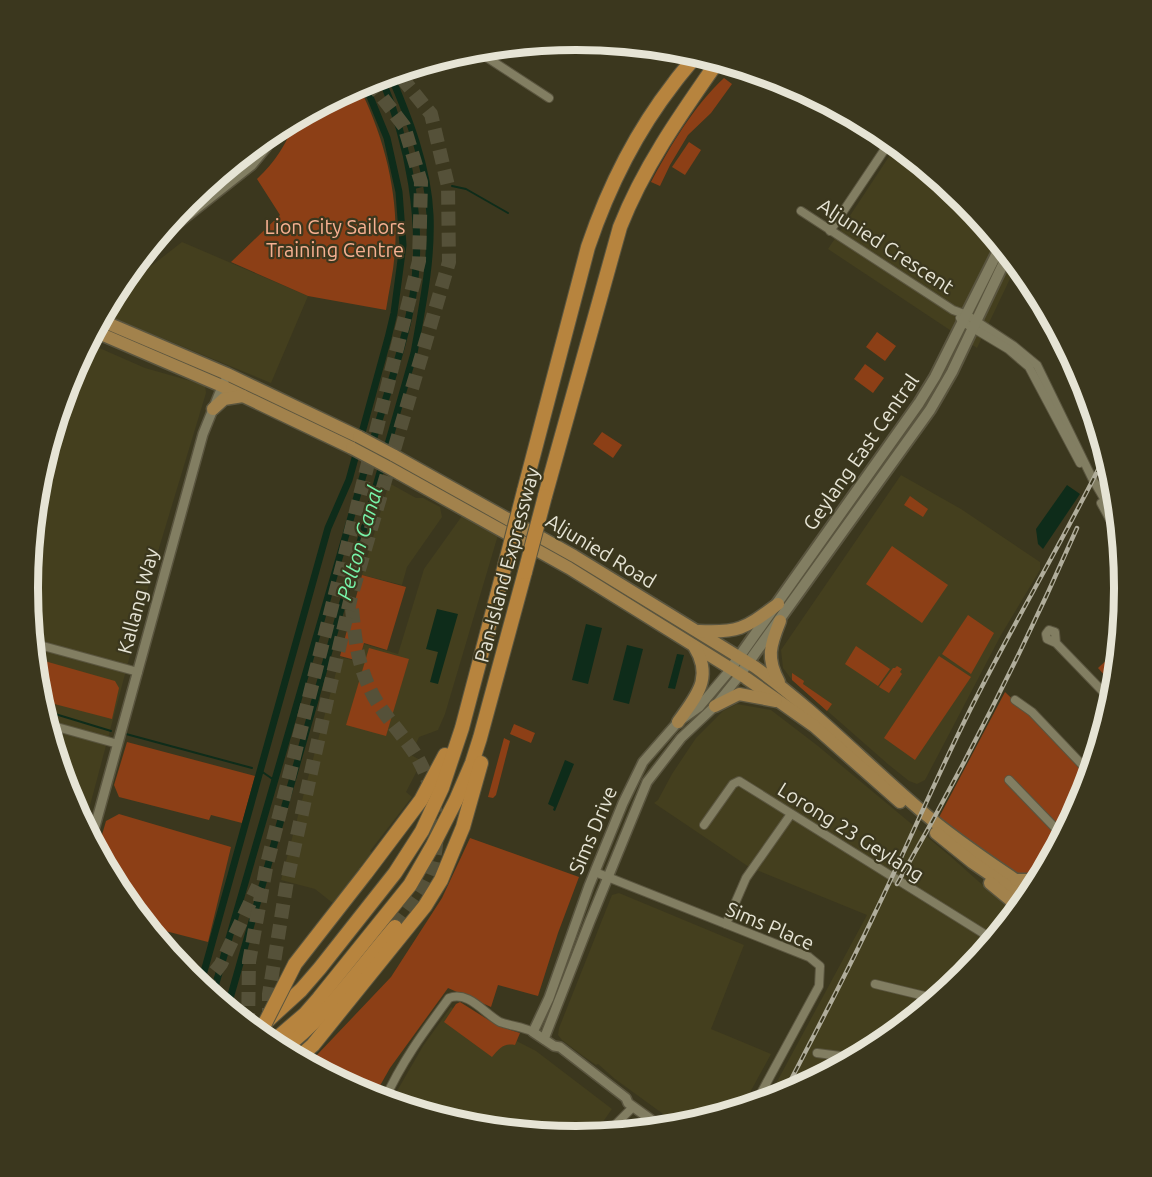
<svg xmlns="http://www.w3.org/2000/svg" width="1152" height="1177" font-family="Ubuntu,sans-serif">
	<rect width="100%" height="100%" fill="#3b371e"/>
	<g fill="#443f1e">
		<polygon points="779,79 881,132 964,201 1017,264 977,348 828,249 890,155"/>
		<polygon points="182,242 308,296 271,383 106,315 114,295"/>
		<polygon points="88,343 145,368 205,385 206,393 156,558 84,828 69,798 37,695 27,588 38,481 69,378"/>
		<polygon points="901,475 961,509 1040,562 1040,570 1001,635 925,780 917,784 909,781 889,765 792,680 783,668 781,650"/>
		<polygon points="389,483 416,498 423,498 440,507 442,517 407,567 402,585 362,575"/>
		<polygon points="462,516 498,535 445,714 438,730 419,737 411,755 422,761 406,792 412,797 370,851 373,854 334,904 315,889 281,880 340,657 359,662 364,644 398,654 424,569"/>
		<polygon points="737,704 771,710 818,746 950,856 1005,905 1012,918 964,977 881,1045 786,1096 766,1102 867,915 749,867 654,803 658,800 672,774 696,738 723,711"/>
		<polygon points="619,893 744,945 711,1029 771,1054 741,1109 681,1127 615,1079 598,1064 596,1065 583,1056 562,1040 558,1035 559,1028 612,895"/>
		<polygon points="451,1007 536,1051 612,1109 593,1136 576,1137 469,1127 390,1103 423,1046"/>
	</g>
	<g fill="#8c3f16">
		<path d="M724,78L732,84L711,113L688,135L670,165L660,186L651,182C671,145 693,107 724,78Z"/>
		<path d="M358,85C384,135 399,194 395,250C394,270 389,290 386,310L308,296L231,262L280,215L257,179C276,161 287,143 296,119Z"/>
		<polygon points="689,142 701,150 685,175 672,167"/>
		<polygon points="877,332 896,346 885,361 866,347"/>
		<polygon points="865,364 884,378 873,393 854,379"/>
		<polygon points="602,432 622,445 613,458 593,444"/>
		<polygon points="910,496 928,509 923,517 904,505"/>
		<polygon points="892,546 948,585 922,623 866,584"/>
		<polygon points="362,575 406,587 387,650 364,643 359,661 340,656"/>
		<polygon points="968,615 994,633 971,674 942,654"/>
		<polygon points="856,646 890,669 878,686 845,664"/>
		<polygon points="369,648 409,659 386,736 346,725"/>
		<polygon points="939,656 971,677 915,760 884,738"/>
		<polygon points="1110,657 1117,665 1115,687 1098,668"/>
		<polygon points="34,658 115,681 119,688 112,719 39,700"/>
		<polygon points="897,666 902,669 900,672 902,674 889,693 879,687 893,668 895,668"/>
		<polygon points="792,673 804,681 803,684 832,704 827,711 792,680"/>
		<polygon points="1005,692 1091,774 1083,799 1033,892 936,823"/>
		<polygon points="514,724 535,733 531,743 510,734"/>
		<polygon points="504,738 510,741 496,795 493,798 488,797"/>
		<polygon points="127,742 255,776 242,823 211,815 209,820 119,797 114,785"/>
		<polygon points="119,814 231,847 208,942 146,926 119,893 97,852 106,821"/>
		<polygon points="470,838 579,877 558,933 538,996 498,985 491,1007 448,988 390,1068 373,1098 311,1066 316,1056 391,977 442,898"/>
		<path d="M460,1002L498,1026L520,1033L515,1045C503,1043 500,1048 492,1057L444,1022L456,1004Z"/>
	</g>
	<g fill="#0e2c1a">
		<polygon points="1067,485 1080,494 1043,549 1038,544 1036,529"/>
		<polygon points="437,609 458,614 438,684 430,682 438,652 426,649"/>
		<polygon points="586,624 602,628 588,684 572,680"/>
		<polygon points="627,645 643,649 629,704 613,700"/>
		<polygon points="677,654 684,655 675,689 668,688"/>
		<polygon points="565,760 574,764 555,811 553,810 554,807 548,804"/>
	</g>
	<g fill="none" stroke-linecap="round" stroke-linejoin="round">
		<g stroke="#0e2c1a" stroke-width="2">
			<polyline points="452,186 466,189 508,213"/>
			<polyline points="411,189 425,185"/>
			<polyline points="42,710 111,731"/>
			<polyline points="126,734 252,768"/>
			<polyline points="261,771 274,780"/>
		</g>
		<g stroke="#0e2c1a" stroke-width="7">
			<path d="M372,444C386,395 405,345 413,295C424,223 409,143 381,77"/>
			<polyline points="200,986 328,528 349,480 388,338 394,313 403,245 399,192 387,138 364,82"/>
			<polyline points="212,997 369,455"/>
			<path d="M227,1009L414,353C422,308 432,261 430,215C428,167 409,118 390,74"/>
		</g>
		<g stroke="#555139" stroke-width="14" stroke-dasharray="14 7" stroke-linecap="butt">
			<path d="M352,609C355,638 357,662 370,689C380,712 403,734 417,757C438,793 445,848 424,885C416,899 405,913 395,927"/>
			<polyline points="202,988 221,964 258,886"/>
			<polyline points="248,1027 249,962 266,868 419,261 421,182 404,126 369,80"/>
			<polyline points="269,1043 269,994 287,881 329,691 351,597 449,262 448,186 431,114 397,72"/>
		</g>
		<defs>
			<g id="minor">
				<polyline points="483,55 549,98"/>
				<polyline points="801,211 953,310 967,315 1014,346 1037,365 1092,478 1119,524"/>
				<polyline points="830,231 891,140"/>
				<polyline points="960,318 963,322 1008,349 1029,367 1080,463"/>
				<polyline points="1101,503 1120,538"/>
				<polyline points="32,643 138,672"/>
				<polyline points="1056,643 1055,632 1049,630 1046,634 1047,639 1056,643 1113,702"/>
				<polyline points="1015,700 1032,712 1091,774"/>
				<polyline points="46,724 118,744"/>
				<polyline points="1009,780 1063,836"/>
				<polyline points="704,825 733,784 739,781 994,940"/>
				<polyline points="595,872 809,957 820,966 819,986 754,1106"/>
				<polyline points="726,924 746,878 791,814"/>
				<polyline points="875,984 937,999"/>
				<polyline points="817,1053 856,1058"/>
				<path d="M384,1101C402,1061 423,1033 449,998C468,990 485,1014 500,1022C511,1026 523,1027 533,1032"/>
				<polyline points="606,1134 633,1107"/>
			</g>
			<g id="tertiary">
				<polyline points="476,49 483,55 490,48"/>
				<polyline points="152,244 252,165 266,148 275,130"/>
				<polyline points="91,841 203,434 224,382"/>
				<polyline points="544,1039 590,921 647,782 681,738 715,706 740,675"/>
				<polyline points="664,1129 628,1103 626,1098 560,1047 554,1046 533,1032 549,998 589,886 623,803 643,762 678,722 699,707 731,669"/>
			</g>
			<g id="secondary">
				<polyline points="734,664 919,403 935,377 1001,245"/>
				<polyline points="743,670 930,410 952,372 1008,254"/>
			</g>
			<g id="primary">
				<polyline points="100,320 227,374 359,437"/>
				<polyline points="94,331 222,386 352,448"/>
				<polyline points="213,409 224,399 243,396"/>
				<path d="M393,455L574,556L755,667C816,711 868,766 925,814C959,843 997,867 1033,892"/>
				<polyline points="386,466 569,568 746,678 814,726 900,802"/>
				<path d="M699,631C740,633 745,628 778,604"/>
				<path d="M779,682C766,658 770,646 780,621"/>
				<polyline points="715,706 739,694 776,701"/>
				<path d="M678,722C696,696 714,678 694,646"/>
				<polyline points="936,833 972,862 1027,900"/>
				<polyline points="1016,880 1030,880 1044,873"/>
				<polyline points="990,883 1013,902 1018,911"/>
			</g>
			<g id="motorway">
				<path d="M524,491L588,247C608,188 635,133 674,83C681,73 690,64 697,54"/>
				<path d="M545,496L620,227C644,166 681,114 718,61"/>
				<polyline points="366,873 421,800 445,755"/>
				<polyline points="266,1022 301,990 320,968 395,873 422,831 442,788 462,728 505,565"/>
				<polyline points="270,1044 305,1014 319,998 410,885 433,845 456,800 472,763 480,738 525,572"/>
				<path d="M281,1051C326,1017 359,969 395,927"/>
				<polyline points="297,1059 313,1045 425,906 441,880 463,827 481,763"/>
			</g>
		</defs>
		<use href="#minor" stroke="#5a553f" stroke-width="10"/>
		<use href="#tertiary" stroke="#5a553f" stroke-width="12"/>
		<use href="#secondary" stroke="#5a553f" stroke-width="14"/>
		<use href="#primary" stroke="#5a553f" stroke-width="15"/>
		<use href="#motorway" stroke="#5a553f" stroke-width="16"/>
		<use href="#minor" stroke="#827e62" stroke-width="8"/>
		<use href="#tertiary" stroke="#827e62" stroke-width="9"/>
		<use href="#secondary" stroke="#827e62" stroke-width="10"/>
		<use href="#primary" stroke="#a2824c" stroke-width="12"/>
		<use href="#motorway" stroke="#b7843e" stroke-width="14"/>
		<defs>
			<g id="rail">
				<path d="M897,884C963,769 1024,649 1077,528"/>
				<path d="M782,1097C813,1037 845,977 874,915C907,847 936,778 970,710C1013,624 1063,541 1106,454"/>
			</g>
		</defs>
		<use href="#rail" stroke="#b0ad9b" stroke-width="4.5"/>
		<use href="#rail" stroke="#3b371e" stroke-width="2" stroke-dasharray="7" stroke-linecap="butt"/>
		<defs>
			<g id="primary-bridge">
				<polyline points="359,437 393,455"/>
				<polyline points="352,448 386,466"/>
			</g>
			<g id="motorway-bridge">
				<polyline points="505,565 524,491"/>
				<polyline points="525,572 545,496"/>
				<polyline points="259,1035 295,964 366,873"/>
			</g>
		</defs>
		<use href="#primary-bridge" stroke="#5a553f" stroke-width="15" stroke-linecap="butt"/>
		<use href="#motorway-bridge" stroke="#5a553f" stroke-width="16" stroke-linecap="butt"/>
		<use href="#primary-bridge" stroke="#a2824c" stroke-width="12"/>
		<use href="#motorway-bridge" stroke="#b7843e" stroke-width="14"/>
	</g>
	<g text-anchor="middle" stroke-width="4.5" stroke-linejoin="round" paint-order="stroke">
		<g font-size="20" fill="#f6b091" stroke="#3b371e">
			<text x="335" y="234">Lion City Sailors<tspan x="335" dy="23">Training Centre</tspan></text>
		</g>
		<g font-size="20" fill="#e6e4d5" stroke="#3b371e">
			<text transform="translate(886 246) rotate(33)" y="7">Aljunied Crescent</text>
			<text transform="translate(861 452) rotate(-55)" y="7">Geylang East Central</text>
			<text transform="translate(601 551) rotate(31)" y="7">Aljunied Road</text>
			<text transform="translate(507 565) rotate(-75)" y="7">Pan-Island Expressway</text>
			<text transform="translate(138 601) rotate(-75)" y="7">Kallang Way</text>
			<text transform="translate(593 830) rotate(-67)" y="7">Sims Drive</text>
			<text transform="translate(851 832) rotate(32)" y="7">Lorong 23 Geylang</text>
			<text transform="translate(770 926) rotate(23)" y="7">Sims Place</text>
		</g>
		<g font-size="21" font-style="italic" fill="#77f3a9" stroke="#3b371e">
			<text transform="translate(360 543) rotate(-74)" y="7">Pelton Canal</text>
		</g>
	</g>
	<path d="M0 0H1152V1177H0ZM38 588a538 538 0 1 1 1076 0a538 538 0 1 1-1076 0Z" fill="#3b371e" fill-rule="evenodd"/>
	<path fill="none" stroke="#e6e4d5" stroke-width="8" d="M38 588a538 538 0 1 1 1076 0a538 538 0 1 1-1076 0Z"/>
</svg>
